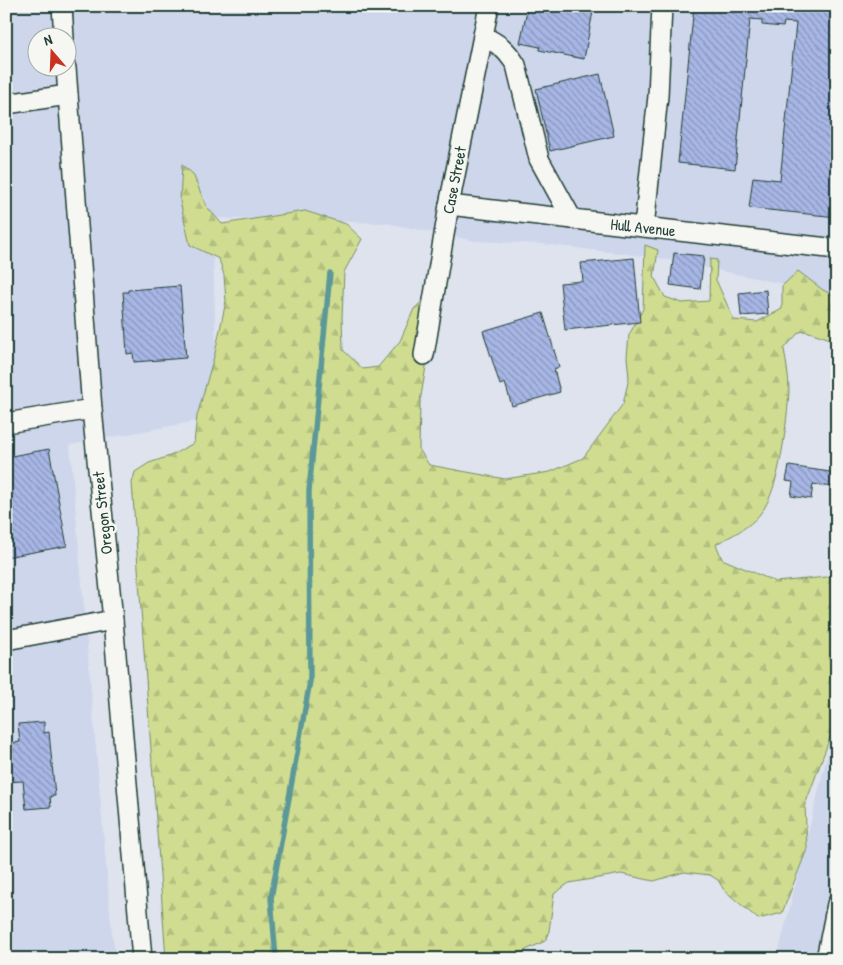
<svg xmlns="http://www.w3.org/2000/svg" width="843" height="965" font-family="'Patrick Hand',sans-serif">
	<defs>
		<pattern id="forest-firs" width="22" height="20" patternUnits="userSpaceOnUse" patternTransform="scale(1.25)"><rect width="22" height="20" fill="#d0dd91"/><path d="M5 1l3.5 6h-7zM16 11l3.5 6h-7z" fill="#b2bf7e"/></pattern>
		<pattern id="building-back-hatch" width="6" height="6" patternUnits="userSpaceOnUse" patternTransform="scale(1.25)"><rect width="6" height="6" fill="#a7b6e5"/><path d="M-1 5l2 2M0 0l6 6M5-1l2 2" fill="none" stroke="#8795ba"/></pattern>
	</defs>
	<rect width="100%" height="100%" fill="#dee3ee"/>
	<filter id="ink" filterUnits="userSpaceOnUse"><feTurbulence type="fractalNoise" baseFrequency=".02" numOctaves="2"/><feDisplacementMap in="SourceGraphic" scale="10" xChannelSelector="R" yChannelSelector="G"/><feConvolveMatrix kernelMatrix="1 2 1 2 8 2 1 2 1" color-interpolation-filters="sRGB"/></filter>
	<g filter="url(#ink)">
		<g fill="#ced6eb" fill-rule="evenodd">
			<path d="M6,6H837V295L659,258L542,244L475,241L386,223L212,218L218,417L70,445L112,935L117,959H6ZM38,38H68V68H38Z"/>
			<polygon points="837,716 837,959 777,959"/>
		</g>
		<path fill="url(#forest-firs)" stroke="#788d62" d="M182,165L193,174L206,206L222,224L305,211L346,224L362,239L344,272L342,317L343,350L363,369L378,367L400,341L414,309L426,298L436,307L420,402L419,449L429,465L505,479L550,472L583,458L623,404L629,378L627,357L629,335L643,309L645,245L658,250L654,277L665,297L682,303L709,301L710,259L717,260L716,280L734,320L757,322L782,309V286L798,271L823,290L837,297V341L806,331L799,332L784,349C786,362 789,377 789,391C787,421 780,491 760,514C749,528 731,536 716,544L722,559L776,582L837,576V712L832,732L805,805L807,849L782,913L758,919L724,890L718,880L710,875L684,872L654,881L621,874L569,883L554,894L549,931L545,941L507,959H166L132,483L135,472L149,463L170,456L194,443L197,416L215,353L226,301L224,275L219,259L190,245L180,201Z"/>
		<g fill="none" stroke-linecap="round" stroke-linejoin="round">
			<polyline stroke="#5b9898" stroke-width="5.5" points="276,959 271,898 310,681 309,491 330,273"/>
		</g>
		<g fill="url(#building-back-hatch)" stroke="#1f3d34">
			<polygon points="528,6 594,6 584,59 539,50 540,47 520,43"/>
			<polygon points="694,6 837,6 837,217 749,208 753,177 780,180 796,23 784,22 783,27 762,25 762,20 750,19 735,169 678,163"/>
			<polygon points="600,74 614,136 550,151 536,89"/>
			<polygon points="674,253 704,256 700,289 670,285"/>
			<polygon points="634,258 640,322 565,330 560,283 583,281 581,263"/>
			<polygon points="180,286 186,358 134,362 133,353 127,354 123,292 128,292 128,290"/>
			<polygon points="766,290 768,314 741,316 739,293"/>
			<polygon points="543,313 559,367 554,369 560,392 512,406 505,383 500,385 483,331"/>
			<polygon points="833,440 837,440 837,453 831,452"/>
			<polygon points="49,449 67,546 6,557 6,457"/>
			<polygon points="789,466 837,473 837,488 813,484 811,499 791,496 793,482 786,481"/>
			<polygon points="44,722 44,733 49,732 55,796 50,796 51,807 26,809 23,781 6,782 6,753 13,752 12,743 20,742 18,724"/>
		</g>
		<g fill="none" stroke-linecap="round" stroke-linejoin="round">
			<defs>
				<g id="minor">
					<polyline points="62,6 64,38"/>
					<path d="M483,36C499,44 506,49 516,65L539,159L572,219"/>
					<polyline points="66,68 92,409 113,620 142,959"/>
					<polyline points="6,104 68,95"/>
					<polyline points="449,205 837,249"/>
					<polyline points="644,227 658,96 662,6"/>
					<polyline points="424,355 449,205 489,6"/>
					<polyline points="6,423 92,409"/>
					<polyline points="6,640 113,620"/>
					<polyline points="826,959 837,904"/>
				</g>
			</defs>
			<use href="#minor" stroke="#1f3d34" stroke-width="22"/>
			<use href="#minor" stroke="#f6f6f2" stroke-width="19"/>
		</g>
	</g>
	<g text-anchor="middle" stroke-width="5" stroke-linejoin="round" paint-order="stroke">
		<g font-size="16" fill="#1f3d34" stroke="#f6f6f2">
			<text transform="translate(454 180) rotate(-79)" y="6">Case Street</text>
			<text transform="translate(643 227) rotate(6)" y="6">Hull Avenue</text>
			<text transform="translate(102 513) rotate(-96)" y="6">Oregon Street</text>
		</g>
	</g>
	<rect width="843" height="965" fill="none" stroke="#f6f6f2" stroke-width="25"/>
	<rect x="12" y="12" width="818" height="940" fill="none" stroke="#1f3d34" stroke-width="2" filter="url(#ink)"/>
	<g transform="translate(52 52) rotate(341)"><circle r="24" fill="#f6f6f2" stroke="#a0aca6"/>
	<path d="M0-4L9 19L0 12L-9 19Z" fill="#c8321e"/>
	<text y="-8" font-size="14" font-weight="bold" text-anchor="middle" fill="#1f3d34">N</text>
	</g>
</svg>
